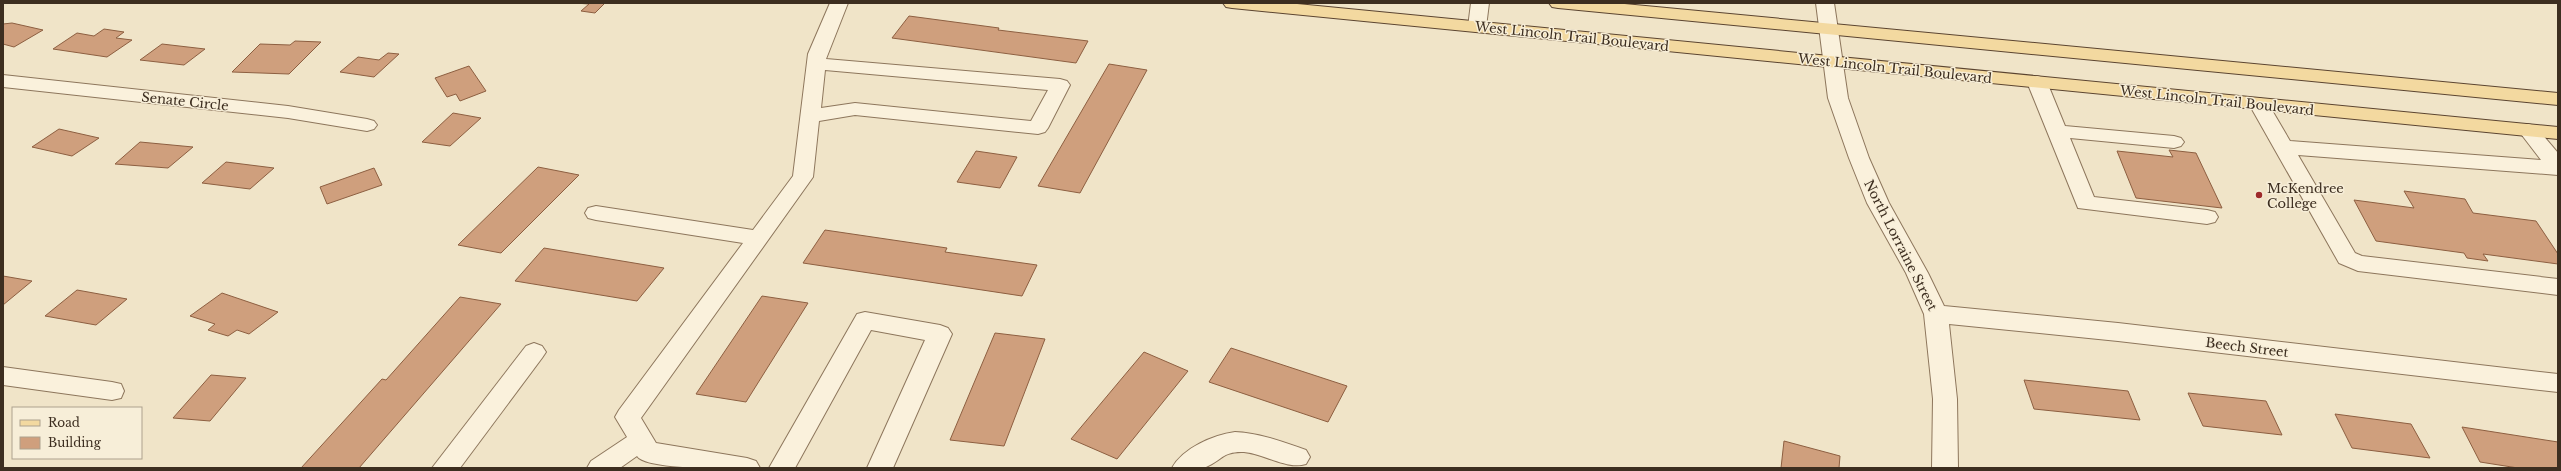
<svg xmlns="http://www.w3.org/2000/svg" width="2561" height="471" font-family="'Libre Baskerville',serif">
	<rect width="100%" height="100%" fill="#f0e4c8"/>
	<g fill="#cf9f7d" stroke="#8d5f41">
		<polygon points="575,3 605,3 595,13 581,11 589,4"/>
		<polygon points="909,16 999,28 998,30 1088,41 1076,63 892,38"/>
		<polygon points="12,23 43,30 14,47 3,44 3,24"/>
		<polygon points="104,29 124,32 116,38 132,40 107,57 53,49 77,33 94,36"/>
		<polygon points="295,41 321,42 289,74 232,72 260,44 290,45"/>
		<polygon points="162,44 205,49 184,65 140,60"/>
		<polygon points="388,53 399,54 374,77 340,72 358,57 379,60"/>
		<polygon points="1109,64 1147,70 1080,193 1038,186"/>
		<polygon points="469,66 486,91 460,101 456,94 447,97 435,78"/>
		<polygon points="453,113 481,118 450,146 422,142"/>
		<polygon points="59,129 99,138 72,156 32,147"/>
		<polygon points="140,142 193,147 168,168 115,164"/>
		<polygon points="2169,150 2196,153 2222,208 2136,198 2117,151 2173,157"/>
		<polygon points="976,151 1017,157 1000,188 957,182"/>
		<polygon points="226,162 274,168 250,189 202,183"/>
		<polygon points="538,167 579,175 501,253 458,245"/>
		<polygon points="374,168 382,185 327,204 320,187"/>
		<polygon points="2404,191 2465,199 2473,213 2536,221 2558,254 2558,264 2483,254 2488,261 2467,258 2464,253 2376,241 2354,200 2414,208"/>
		<polygon points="825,230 947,248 945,252 1037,265 1022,296 803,263"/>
		<polygon points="544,248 664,268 637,301 515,281"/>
		<polygon points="3,276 32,281 3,305"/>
		<polygon points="77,290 127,299 96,325 45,316"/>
		<polygon points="222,293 278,312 249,334 237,330 228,336 208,330 215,324 190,316"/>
		<polygon points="762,296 808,303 746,402 696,394"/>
		<polygon points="460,297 501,304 359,468 301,468 382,379 386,380"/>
		<polygon points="995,333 1045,339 1004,446 950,440"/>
		<polygon points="1231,348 1347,386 1328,422 1209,382"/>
		<polygon points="1144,352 1188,371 1117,459 1071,439"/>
		<polygon points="211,375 246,378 210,421 173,418"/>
		<polygon points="2024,380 2128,391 2140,420 2034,409"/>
		<polygon points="2188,393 2266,401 2282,435 2203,426"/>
		<polygon points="2335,414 2411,424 2430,458 2352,448"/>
		<polygon points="2462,427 2558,442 2558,468 2518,468 2480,462"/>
		<polygon points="1784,441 1840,456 1839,468 1781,468"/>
	</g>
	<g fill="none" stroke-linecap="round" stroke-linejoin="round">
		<defs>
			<g id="minor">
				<path d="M830,3H848L826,59L1060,79L1067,81L1070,85L1048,128L1045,132L1038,134L855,115L819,121L813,177L641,418L656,443L747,458L756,461L760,468C741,468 646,471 637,456L620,468H587L591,461L627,437L615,417L619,410L743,243L596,220L588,218L585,213L588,208L596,206L753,230L793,176L808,54ZM825,70L1048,90L1031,121L855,103L821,108Z"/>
				<polygon points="1471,3 1489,3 1486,27 1483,31 1471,31 1468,27"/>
				<polygon points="1816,3 1834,3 1848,98 1869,158 1889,203 1928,273 1944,306 2118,323 2558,374 2558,392 2118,341 1949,324 1957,399 1958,468 1932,468 1933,399 1924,314 1906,273 1867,203 1849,158 1828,98"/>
				<polygon points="3,75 288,106 367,119 374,121 377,125 374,129 367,131 288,118 3,87"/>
				<polygon points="2037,76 2044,78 2047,82 2065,126 2174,136 2181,138 2184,142 2181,146 2174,148 2070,138 2094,197 2207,210 2215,212 2218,217 2215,222 2207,224 2078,208 2027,82 2030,78"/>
				<polygon points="2259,98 2266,100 2290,141 2541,160 2518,130 2521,126 2528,124 2535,126 2558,153 2558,175 2298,155 2355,253 2362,256 2558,279 2558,295 2358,271 2339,263 2249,104 2252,100"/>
				<polygon points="865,312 940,325 948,328 952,334 893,468 867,468 925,340 871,330 795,468 769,468 857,314"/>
				<polygon points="534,343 542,346 546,352 542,358 460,468 432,468 526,346"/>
				<polygon points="3,367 112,382 121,384 124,391 121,398 112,400 3,385"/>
				<path d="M1235,432C1260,433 1283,442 1306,450L1310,457L1306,464C1287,470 1265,454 1244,452C1223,451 1222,460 1206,467C1198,471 1181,468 1172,468C1183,448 1213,435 1235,432Z"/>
			</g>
			<g id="major">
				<polygon points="1223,3 1287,3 2558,127 2558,139 1232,8 1226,7"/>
				<polygon points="1549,3 1614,3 2558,93 2558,105 1558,8 1552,7"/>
			</g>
		</defs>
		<use href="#minor" stroke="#8d765c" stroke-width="2"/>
		<use href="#major" stroke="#5b4430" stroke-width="2"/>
		<use href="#minor" fill="#faf1dc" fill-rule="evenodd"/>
		<use href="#major" fill="#f3d9a0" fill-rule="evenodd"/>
	</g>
	<circle fill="#9e2a2b" stroke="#f7eed8" stroke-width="1.5" cx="2259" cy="195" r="4"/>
	<g text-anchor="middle" stroke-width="3" stroke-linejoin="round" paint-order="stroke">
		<g font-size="13" fill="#3d2e20" stroke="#f7eed8">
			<text transform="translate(1572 36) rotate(6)" y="5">West Lincoln Trail Boulevard</text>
			<text transform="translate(1895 68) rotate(6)" y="5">West Lincoln Trail Boulevard</text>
			<text transform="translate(2217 100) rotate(6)" y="5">West Lincoln Trail Boulevard</text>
			<text transform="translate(185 101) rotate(6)" y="5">Senate Circle</text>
			<text transform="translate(1901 245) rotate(63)" y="5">North Lorraine Street</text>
			<text transform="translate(2247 347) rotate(7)" y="5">Beech Street</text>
		</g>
		<g font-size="13" fill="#3d2e20" stroke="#f7eed8" text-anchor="start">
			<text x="2267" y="193">McKendree<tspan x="2267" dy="15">College</tspan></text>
		</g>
	</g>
	<rect width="2561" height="471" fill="none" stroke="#3d2e20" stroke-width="8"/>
	<rect x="12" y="407" width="130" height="52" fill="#f7eed8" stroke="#ada18e"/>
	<rect x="20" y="420" width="20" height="6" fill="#f3d9a0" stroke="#ada18e"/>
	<text x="48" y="427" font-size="12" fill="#3d2e20">Road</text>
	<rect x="20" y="437" width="20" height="12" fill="#cf9f7d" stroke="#ada18e"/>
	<text x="48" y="447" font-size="12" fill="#3d2e20">Building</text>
</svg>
